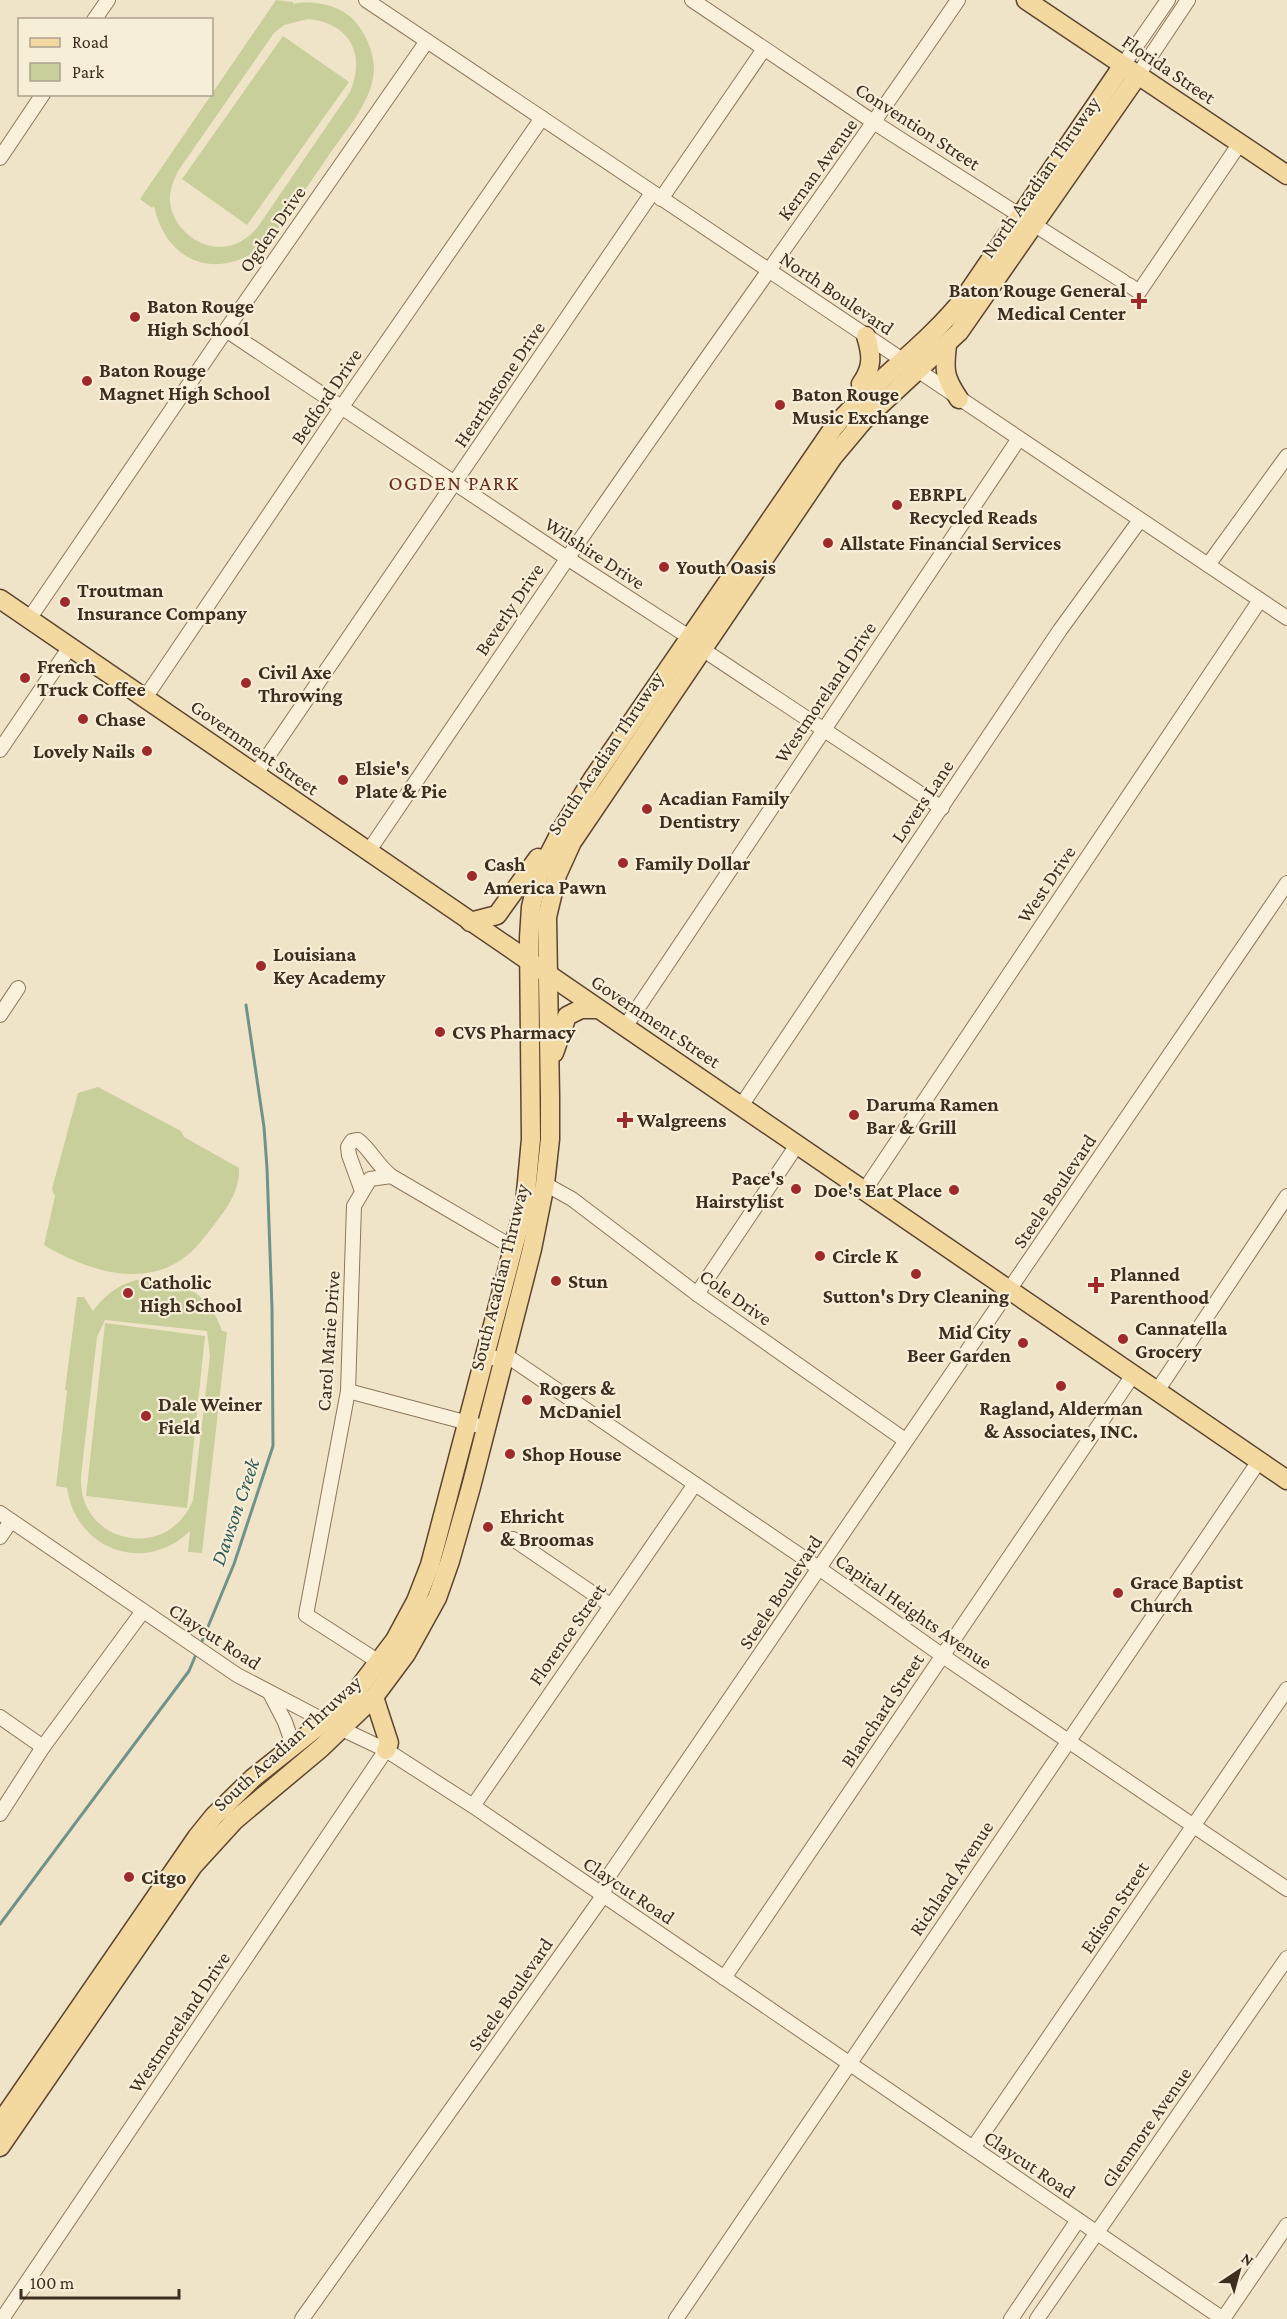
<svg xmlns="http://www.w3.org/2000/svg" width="1287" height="2319" font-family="'Crimson Pro',serif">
	<rect width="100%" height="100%" fill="#f0e4c8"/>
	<g fill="#c9cf9b" fill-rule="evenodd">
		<path d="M276,0L293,2V4C313,0 337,4 353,19C365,32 374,51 374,69C373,102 344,132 327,158C309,184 292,209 274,235C232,282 168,272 154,206L152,208L140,199ZM308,19C350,23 366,54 350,92L257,228C253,232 248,237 243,240C214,259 174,236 170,202C169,191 174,180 178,171L274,33L284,25Z"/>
		<polygon points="283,36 349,82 247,225 182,179"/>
		<path d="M98,1087L181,1131L184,1137L239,1168C240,1191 227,1208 214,1225C206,1235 199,1245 190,1253C146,1291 88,1271 44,1245L55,1196L52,1189L78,1093Z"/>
		<path d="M149,1278C183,1278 212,1298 222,1331L227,1332L202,1553L188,1552L190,1531C145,1575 76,1550 67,1488L56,1486L67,1391L65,1390L77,1297H84L93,1311C107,1292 125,1280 149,1278ZM105,1320L207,1331L210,1356L193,1500C168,1563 77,1544 81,1476L97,1337Z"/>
		<polygon points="105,1323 205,1336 187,1508 86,1496"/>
	</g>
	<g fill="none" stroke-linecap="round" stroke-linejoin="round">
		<g stroke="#6f938a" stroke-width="3">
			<polyline points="200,1646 234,1564 273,1446 272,1308 267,1168 264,1127 246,1005"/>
			<polyline points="0,1924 189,1671 197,1652"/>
		</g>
		<defs>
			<g id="minor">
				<polyline points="366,0 1287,618"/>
				<polyline points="692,0 875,123 1124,282"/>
				<polyline points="94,20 108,0"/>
				<polyline points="1123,65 1168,0"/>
				<polyline points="1138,75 1188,0"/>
				<polyline points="0,158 43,94"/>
				<polyline points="661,199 764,49"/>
				<polyline points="1129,285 1139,292 1240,143"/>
				<polyline points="226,330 567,558 689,637 702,649 942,808"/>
				<polyline points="1208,565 1287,456"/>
				<polyline points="29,619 226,330 427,41"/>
				<polyline points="145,698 341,408 542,118"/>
				<polyline points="0,750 70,647"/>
				<polyline points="255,775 652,193"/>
				<path d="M368,852C434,754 500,656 567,559C695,371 830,188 958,0"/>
				<polyline points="0,1015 18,988"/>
				<polyline points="625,1027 1018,440"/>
				<polyline points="741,1106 1060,630 1140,520"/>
				<polyline points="545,1184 572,1199 697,1294 905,1440"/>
				<path d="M362,1191L349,1155L348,1147L352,1141L358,1140C371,1150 376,1164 391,1176"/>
				<polyline points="864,1191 1260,600"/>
				<polyline points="697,1294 797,1145"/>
				<polyline points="486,1358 510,1358 820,1569 953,1663 1287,1889"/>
				<polyline points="348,1391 476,1425"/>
				<polyline points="1157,1391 1287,1196"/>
				<polyline points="0,1513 237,1675 325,1721 386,1750 473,1806 1223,2319"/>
				<polyline points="0,1537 11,1521"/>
				<polyline points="513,1539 610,1605"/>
				<polyline points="379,1662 306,1615 348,1391 354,1206 370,1179 391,1176 514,1248"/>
				<polyline points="270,1693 285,1722 293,1745"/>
				<polyline points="0,1717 43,1747"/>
				<polyline points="473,1806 695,1484"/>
				<polyline points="0,1814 43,1747 143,1611"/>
				<polyline points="724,1978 1133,1375"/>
				<polyline points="973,2148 1287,1689"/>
				<polyline points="4,2316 386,1750"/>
				<polyline points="302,2319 603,1896 608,1877 1287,883"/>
				<polyline points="676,2319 1259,1461"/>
				<polyline points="1011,2319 1078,2220"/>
				<polyline points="1037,2319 1287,1958"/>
				<polyline points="1223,2319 1287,2225"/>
			</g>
			<g id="major">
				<polyline points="1026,0 1287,175"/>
				<path d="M947,345C944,370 944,377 959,399"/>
				<path d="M866,394L861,384C873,367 872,355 866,336"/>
				<polyline points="0,599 1287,1480"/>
				<polyline points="470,922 497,915 538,858"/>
				<polyline points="554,1053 567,1016 581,1009 598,1009"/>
				<polyline points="374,1697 389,1743 386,1750"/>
				<path d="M0,2123L197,1837L214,1816L253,1778L325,1721L354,1694L395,1640L416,1601L430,1565L525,1203L531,1139L529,938L531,907L539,874L563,827L592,780L834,427C875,380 926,346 965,297L1123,65"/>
				<polyline points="0,2147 193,1866 235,1820 321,1748 374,1697 406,1654 437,1598 450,1561 471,1487 532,1249 545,1184 550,1139 550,1097 547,917 557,875 572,842 833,457 864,420 959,332 1138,75"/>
			</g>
		</defs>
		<use href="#minor" stroke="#8d765c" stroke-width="16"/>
		<use href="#major" stroke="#5b4430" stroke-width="21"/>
		<use href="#minor" stroke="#faf1dc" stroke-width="14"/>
		<use href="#major" stroke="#f3d9a0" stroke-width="18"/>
	</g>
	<g fill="#9e2a2b" stroke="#f7eed8" stroke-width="2">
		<path d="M1136 292h6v6h6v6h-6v6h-6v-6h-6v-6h6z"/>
		<circle cx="135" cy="317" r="6"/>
		<circle cx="87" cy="381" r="6"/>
		<circle cx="780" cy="405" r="6"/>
		<circle cx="897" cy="505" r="6"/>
		<circle cx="828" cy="543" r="6"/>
		<circle cx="664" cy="567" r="6"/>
		<circle cx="65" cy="602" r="6"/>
		<circle cx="25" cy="678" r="6"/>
		<circle cx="246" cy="683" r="6"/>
		<circle cx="83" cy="719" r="6"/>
		<circle cx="147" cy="751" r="6"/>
		<circle cx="343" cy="780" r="6"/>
		<circle cx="647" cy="809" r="6"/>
		<circle cx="623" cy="863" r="6"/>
		<circle cx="472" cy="876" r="6"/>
		<circle cx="261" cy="966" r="6"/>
		<circle cx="440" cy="1032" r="6"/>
		<circle cx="854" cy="1115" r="6"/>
		<path d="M622 1111h6v6h6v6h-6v6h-6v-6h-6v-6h6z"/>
		<circle cx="796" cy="1189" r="6"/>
		<circle cx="954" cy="1190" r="6"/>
		<circle cx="820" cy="1256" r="6"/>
		<circle cx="916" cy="1274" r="6"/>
		<circle cx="556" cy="1281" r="6"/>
		<path d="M1093 1276h6v6h6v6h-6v6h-6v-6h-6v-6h6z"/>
		<circle cx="128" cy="1293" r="6"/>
		<circle cx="1123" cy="1339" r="6"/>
		<circle cx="1023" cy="1343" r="6"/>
		<circle cx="1061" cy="1386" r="6"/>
		<circle cx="527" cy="1400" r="6"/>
		<circle cx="146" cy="1416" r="6"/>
		<circle cx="510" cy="1454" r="6"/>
		<circle cx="488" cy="1527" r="6"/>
		<circle cx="1118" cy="1593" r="6"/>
		<circle cx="129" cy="1877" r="6"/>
	</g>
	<g text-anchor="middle" stroke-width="4.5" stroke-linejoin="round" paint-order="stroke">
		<g font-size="20" fill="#3d2e20" stroke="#f7eed8">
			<text transform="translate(1169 69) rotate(34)" y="7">Florida Street</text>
			<text transform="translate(918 126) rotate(33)" y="7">Convention Street</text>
			<text transform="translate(817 169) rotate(-54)" y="7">Kernan Avenue</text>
			<text transform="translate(1040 177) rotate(-55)" y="7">North Acadian Thruway</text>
			<text transform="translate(272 229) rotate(-55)" y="7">Ogden Drive</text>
			<text transform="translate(837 293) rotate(34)" y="7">North Boulevard</text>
			<text transform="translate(499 384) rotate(-56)" y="7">Hearthstone Drive</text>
			<text transform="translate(326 396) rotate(-56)" y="7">Bedford Drive</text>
			<text transform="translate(595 553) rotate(33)" y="7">Wilshire Drive</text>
			<text transform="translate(509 609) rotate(-56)" y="7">Beverly Drive</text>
			<text transform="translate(825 692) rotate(-56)" y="7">Westmoreland Drive</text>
			<text transform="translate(255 747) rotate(35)" y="7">Government Street</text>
			<text transform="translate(605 753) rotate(-56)" y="7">South Acadian Thruway</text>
			<text transform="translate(922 801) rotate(-56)" y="7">Lovers Lane</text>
			<text transform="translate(1046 884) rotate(-56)" y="7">West Drive</text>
			<text transform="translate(656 1021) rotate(34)" y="7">Government Street</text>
			<text transform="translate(1054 1191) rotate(-56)" y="7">Steele Boulevard</text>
			<text transform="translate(499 1277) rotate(-76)" y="7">South Acadian Thruway</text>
			<text transform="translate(736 1297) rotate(35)" y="7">Cole Drive</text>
			<text transform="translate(328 1341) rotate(-86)" y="7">Carol Marie Drive</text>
			<text transform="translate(780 1592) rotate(-56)" y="7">Steele Boulevard</text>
			<text transform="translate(914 1611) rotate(35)" y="7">Capital Heights Avenue</text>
			<text transform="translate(567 1634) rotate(-55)" y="7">Florence Street</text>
			<text transform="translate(215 1636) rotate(33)" y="7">Claycut Road</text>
			<text transform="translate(882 1710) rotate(-56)" y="7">Blanchard Street</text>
			<text transform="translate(287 1743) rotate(-42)" y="7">South Acadian Thruway</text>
			<text transform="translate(951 1878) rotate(-56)" y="7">Richland Avenue</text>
			<text transform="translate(629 1890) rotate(34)" y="7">Claycut Road</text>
			<text transform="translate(1114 1907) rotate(-56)" y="7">Edison Street</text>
			<text transform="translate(510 1994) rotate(-55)" y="7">Steele Boulevard</text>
			<text transform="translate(179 2022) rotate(-56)" y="7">Westmoreland Drive</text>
			<text transform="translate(1146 2127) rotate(-55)" y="7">Glenmore Avenue</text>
			<text transform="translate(1030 2164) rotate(34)" y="7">Claycut Road</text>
		</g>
		<g font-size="20" font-weight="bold" fill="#3d2e20" stroke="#f7eed8" text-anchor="start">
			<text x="1126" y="297" text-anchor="end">Baton Rouge General<tspan x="1126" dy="23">Medical Center</tspan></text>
			<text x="147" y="313">Baton Rouge<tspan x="147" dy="23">High School</tspan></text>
			<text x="99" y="377">Baton Rouge<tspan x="99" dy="23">Magnet High School</tspan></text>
			<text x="792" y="401">Baton Rouge<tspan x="792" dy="23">Music Exchange</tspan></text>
			<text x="909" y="501">EBRPL<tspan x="909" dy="23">Recycled Reads</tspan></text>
			<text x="840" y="550">Allstate Financial Services</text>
			<text x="676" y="574">Youth Oasis</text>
			<text x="77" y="597">Troutman<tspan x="77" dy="23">Insurance Company</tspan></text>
			<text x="37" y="673">French<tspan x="37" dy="23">Truck Coffee</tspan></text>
			<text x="258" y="679">Civil Axe<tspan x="258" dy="23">Throwing</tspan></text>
			<text x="95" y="726">Chase</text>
			<text x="135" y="758" text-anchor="end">Lovely Nails</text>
			<text x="355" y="775">Elsie's<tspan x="355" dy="23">Plate &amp; Pie</tspan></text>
			<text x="659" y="805">Acadian Family<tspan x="659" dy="23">Dentistry</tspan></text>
			<text x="635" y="870">Family Dollar</text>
			<text x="484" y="871">Cash<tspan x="484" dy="23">America Pawn</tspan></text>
			<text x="273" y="961">Louisiana<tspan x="273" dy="23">Key Academy</tspan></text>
			<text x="452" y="1039">CVS Pharmacy</text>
			<text x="866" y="1111">Daruma Ramen<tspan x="866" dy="23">Bar &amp; Grill</tspan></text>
			<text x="637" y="1127">Walgreens</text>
			<text x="784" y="1185" text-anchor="end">Pace's<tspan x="784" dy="23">Hairstylist</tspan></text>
			<text x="942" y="1197" text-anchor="end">Doe's Eat Place</text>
			<text x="832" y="1263">Circle K</text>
			<text x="1110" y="1281">Planned<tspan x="1110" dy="23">Parenthood</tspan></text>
			<text x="568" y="1288">Stun</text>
			<text x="140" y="1289">Catholic<tspan x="140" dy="23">High School</tspan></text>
			<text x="916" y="1303" text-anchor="middle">Sutton's Dry Cleaning</text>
			<text x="1135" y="1335">Cannatella<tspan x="1135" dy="23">Grocery</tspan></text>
			<text x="1011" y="1339" text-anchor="end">Mid City<tspan x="1011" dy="23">Beer Garden</tspan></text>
			<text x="539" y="1395">Rogers &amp;<tspan x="539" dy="23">McDaniel</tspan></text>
			<text x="158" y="1411">Dale Weiner<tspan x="158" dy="23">Field</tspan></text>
			<text x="1061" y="1415" text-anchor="middle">Ragland, Alderman<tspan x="1061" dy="23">&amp; Associates, INC.</tspan></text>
			<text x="522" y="1461">Shop House</text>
			<text x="500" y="1523">Ehricht<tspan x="500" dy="23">&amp; Broomas</tspan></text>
			<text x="1130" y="1589">Grace Baptist<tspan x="1130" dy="23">Church</tspan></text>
			<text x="141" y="1884">Citgo</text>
		</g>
		<g font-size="21" letter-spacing="1.5" fill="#6b2e1e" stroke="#f7eed8">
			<text x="454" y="490">OGDEN PARK</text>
		</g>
		<g font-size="21" font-style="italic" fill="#2f5d5a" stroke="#f7eed8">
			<text transform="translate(235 1512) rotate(-71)" y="7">Dawson Creek</text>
		</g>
	</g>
	<rect x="18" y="18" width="195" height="78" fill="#f7eed8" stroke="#ada18e" stroke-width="1.5"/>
	<rect x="30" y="38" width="30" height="9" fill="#f3d9a0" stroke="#ada18e" stroke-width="1.5"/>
	<text x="72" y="48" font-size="18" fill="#3d2e20">Road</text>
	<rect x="30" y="63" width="30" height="18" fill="#c9cf9b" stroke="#ada18e" stroke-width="1.5"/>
	<text x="72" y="78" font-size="18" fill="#3d2e20">Park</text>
	<g transform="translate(1239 2271) rotate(36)" stroke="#f7eed8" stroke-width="4.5" paint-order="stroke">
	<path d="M0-4.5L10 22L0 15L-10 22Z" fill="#3d2e20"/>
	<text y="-9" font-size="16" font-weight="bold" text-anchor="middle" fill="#3d2e20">N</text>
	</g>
	<path d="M21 2289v9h158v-9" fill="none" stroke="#3d2e20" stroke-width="3"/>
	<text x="30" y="2289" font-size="18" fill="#3d2e20" stroke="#f7eed8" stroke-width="4.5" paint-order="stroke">100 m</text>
</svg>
